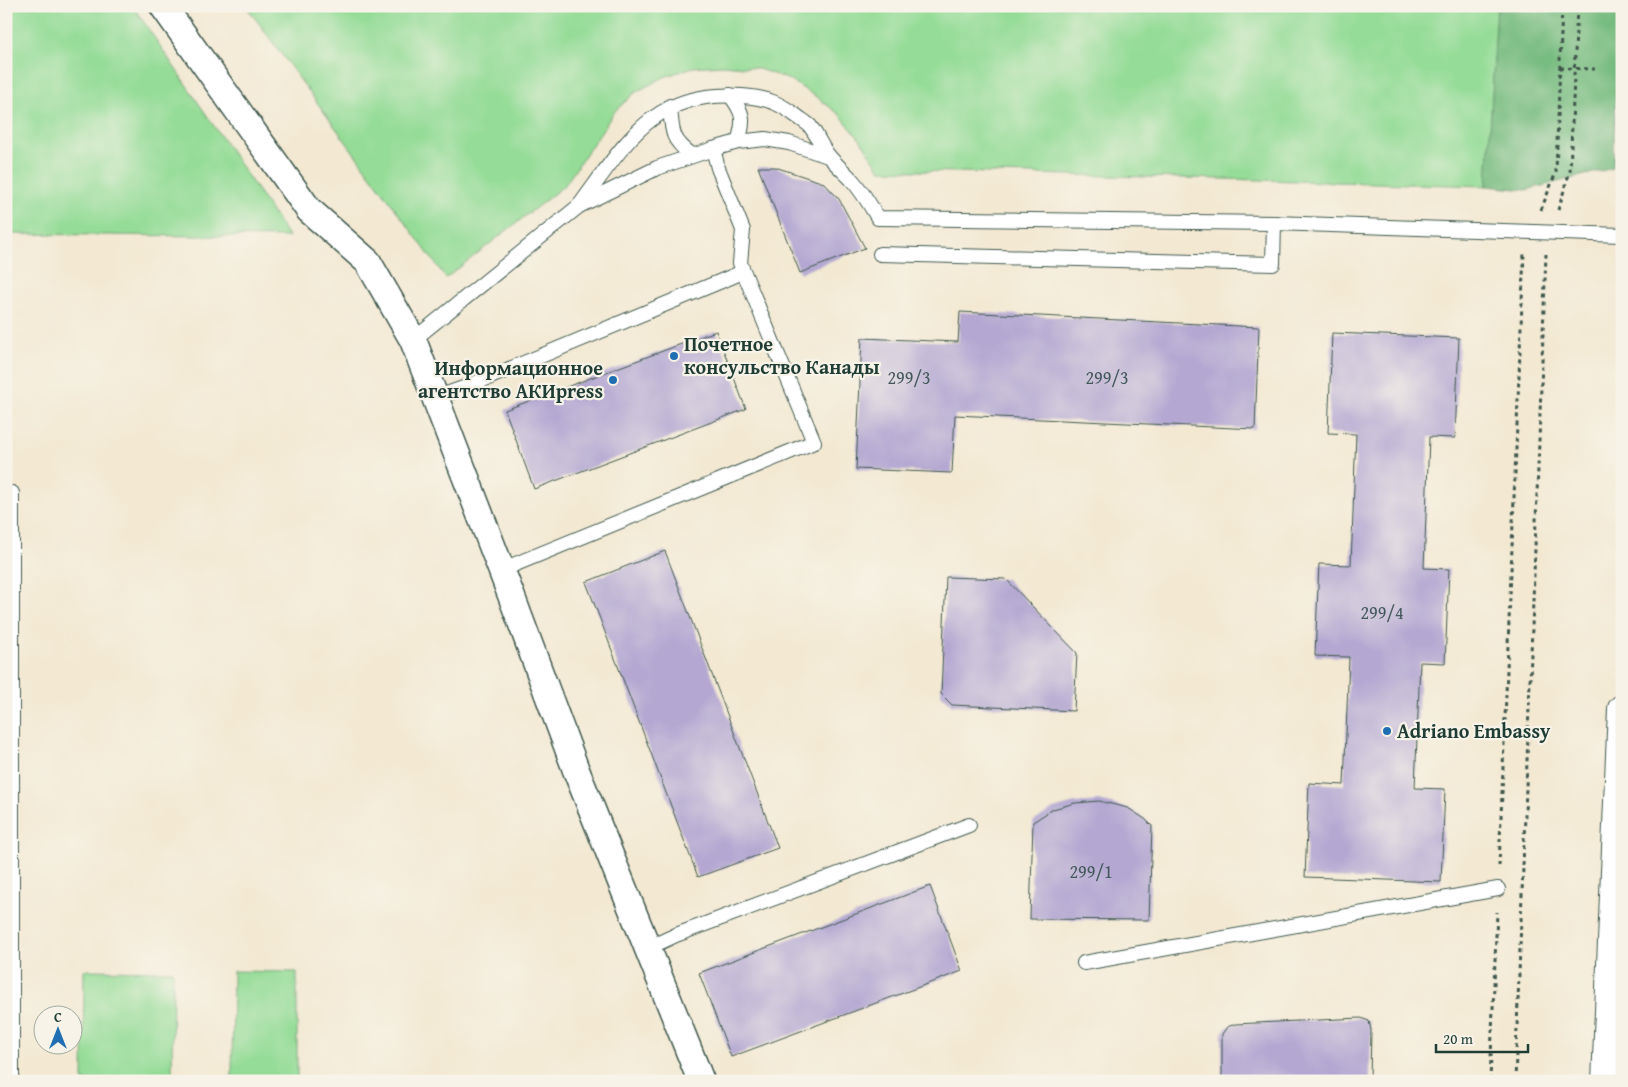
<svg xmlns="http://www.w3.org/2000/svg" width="1628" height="1087" font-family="'Gentium Book Plus',serif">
	<rect width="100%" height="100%" fill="#f7f3e8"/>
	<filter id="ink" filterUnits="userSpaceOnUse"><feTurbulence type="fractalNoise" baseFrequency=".02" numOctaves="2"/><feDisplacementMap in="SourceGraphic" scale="10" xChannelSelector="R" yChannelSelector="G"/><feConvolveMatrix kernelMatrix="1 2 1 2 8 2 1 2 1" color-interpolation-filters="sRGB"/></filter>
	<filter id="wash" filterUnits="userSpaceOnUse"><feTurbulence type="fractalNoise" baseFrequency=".0096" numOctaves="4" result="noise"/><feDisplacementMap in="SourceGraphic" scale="20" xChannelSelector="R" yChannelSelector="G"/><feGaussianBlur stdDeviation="1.12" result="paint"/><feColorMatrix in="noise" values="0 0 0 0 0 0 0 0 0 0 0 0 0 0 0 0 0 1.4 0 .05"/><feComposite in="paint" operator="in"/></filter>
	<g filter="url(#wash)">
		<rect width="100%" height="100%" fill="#f3e9d3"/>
		<g fill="#94dc97" stroke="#5a8c66">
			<polygon points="6,6 133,6 289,237 6,234"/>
			<polygon points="246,6 1497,6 1487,186 880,170 862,142 840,115 818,98 790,80 756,68 723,65 693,67 664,77 636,92 615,111 565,185 446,278"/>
			<polygon points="84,970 173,971 172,1081 83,1081"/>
			<polygon points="233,971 297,972 297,1081 232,1081"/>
		</g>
		<polygon fill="#77bc80" stroke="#4b7c5a" points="1497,6 1620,6 1613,168 1526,190 1487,186"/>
		<g id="blocks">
			<g fill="#b4a8d2">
				<polygon points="758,167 775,167 824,183 839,199 865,248 800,273"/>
				<polygon points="960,312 1259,327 1255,429 955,415 952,473 856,469 862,338 958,342"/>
				<polygon points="716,331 746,409 534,489 505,410"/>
				<polygon points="1332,333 1459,338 1455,438 1429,437 1424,568 1449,569 1445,663 1420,662 1415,788 1445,789 1441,882 1305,877 1309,783 1344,785 1349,657 1315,656 1319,564 1351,565 1356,434 1328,433"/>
				<polygon points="665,551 778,848 698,877 586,582"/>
				<polygon points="946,577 1006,579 1077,653 1074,711 952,705 941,694"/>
				<polygon points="1099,801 1128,808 1145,819 1152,826 1149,920 1030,919 1033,822 1053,809 1075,803"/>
				<polygon points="930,886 962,971 731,1057 699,973"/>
				<polygon points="1361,1018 1369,1021 1371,1030 1370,1081 1222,1081 1222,1034 1227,1027 1235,1024"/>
			</g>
		</g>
	</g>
	<g filter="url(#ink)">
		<use href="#blocks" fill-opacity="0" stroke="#3f574c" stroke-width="1"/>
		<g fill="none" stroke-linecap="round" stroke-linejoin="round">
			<defs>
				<g id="service">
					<path d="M730,95C744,113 745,120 738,142"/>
					<path d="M670,106C672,131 671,140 692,155"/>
					<path d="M579,206C626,143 653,89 742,96C767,98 778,102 798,117C802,120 807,123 810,126C817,135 821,146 828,155C835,164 844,171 852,180C862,191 870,205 878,218L1274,223L1622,235"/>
					<polyline points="880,254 1273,264 1274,223"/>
					<polyline points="413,340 579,206 657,168 713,149 738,142 765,139 789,143 828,156"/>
					<polyline points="435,398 466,387 743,272"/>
					<polyline points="12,493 12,1081"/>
					<polyline points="501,570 814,442 740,263 743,230 718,168 713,149"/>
					<polyline points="648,948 676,935 969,825"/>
					<polyline points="1084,963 1498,889"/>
				</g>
				<polyline id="minor" points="163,6 309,210 368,262 413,340 511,595 576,770 701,1081"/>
				<polyline id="secondary" points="1606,1081 1622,709"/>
			</defs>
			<use href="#service" stroke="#3f574c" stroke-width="16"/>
			<use href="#minor" stroke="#3f574c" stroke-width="29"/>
			<use href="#secondary" stroke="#3f574c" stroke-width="30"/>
			<g stroke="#3f574c" stroke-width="3" stroke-dasharray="4 4" stroke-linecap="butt">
				<polyline points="1560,68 1595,69"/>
				<polyline points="1541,210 1556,172 1562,6"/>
				<polyline points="1558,210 1570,171 1577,6"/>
				<polyline points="1499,866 1524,253"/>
				<polyline points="1490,1081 1497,912"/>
				<polyline points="1515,1081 1546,254"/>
			</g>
			<use href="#service" stroke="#fff" stroke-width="14"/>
			<use href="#minor" stroke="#fff" stroke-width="26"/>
			<use href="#secondary" stroke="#fff" stroke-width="28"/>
		</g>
	</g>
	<g fill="#1f6fb2" stroke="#f7f3e8" stroke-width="2">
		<circle cx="674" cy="356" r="5"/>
		<circle cx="613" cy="380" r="5"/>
		<circle cx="1387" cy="731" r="5"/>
	</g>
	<g text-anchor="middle" stroke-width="4.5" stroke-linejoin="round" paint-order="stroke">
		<g font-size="18" fill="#44585c">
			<text x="909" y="384">299/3</text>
			<text x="1107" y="384">299/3</text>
			<text x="1382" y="619">299/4</text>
			<text x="1091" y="878">299/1</text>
		</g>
		<g font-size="20" font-weight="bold" fill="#1f3d34" stroke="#f7f3e8" text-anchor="start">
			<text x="684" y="351">Почетное<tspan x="684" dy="23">консульство Канады</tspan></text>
			<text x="603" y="375" text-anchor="end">Информационное<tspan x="603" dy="23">агентство АКИpress</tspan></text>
			<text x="1397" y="738">Adriano Embassy</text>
		</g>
	</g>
	<rect width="1628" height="1087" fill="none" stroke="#f7f3e8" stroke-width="25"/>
	<g transform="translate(58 1030)"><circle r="24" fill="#f7f3e8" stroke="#a1aaa0"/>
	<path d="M0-4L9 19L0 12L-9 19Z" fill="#1f6fb2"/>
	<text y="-8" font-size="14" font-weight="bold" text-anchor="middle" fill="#1f3d34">С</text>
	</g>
	<path d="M1436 1044v8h92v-8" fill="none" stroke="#1f3d34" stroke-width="2.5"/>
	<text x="1443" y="1044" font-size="15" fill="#1f3d34" stroke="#f7f3e8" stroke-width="4" paint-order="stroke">20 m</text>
</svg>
